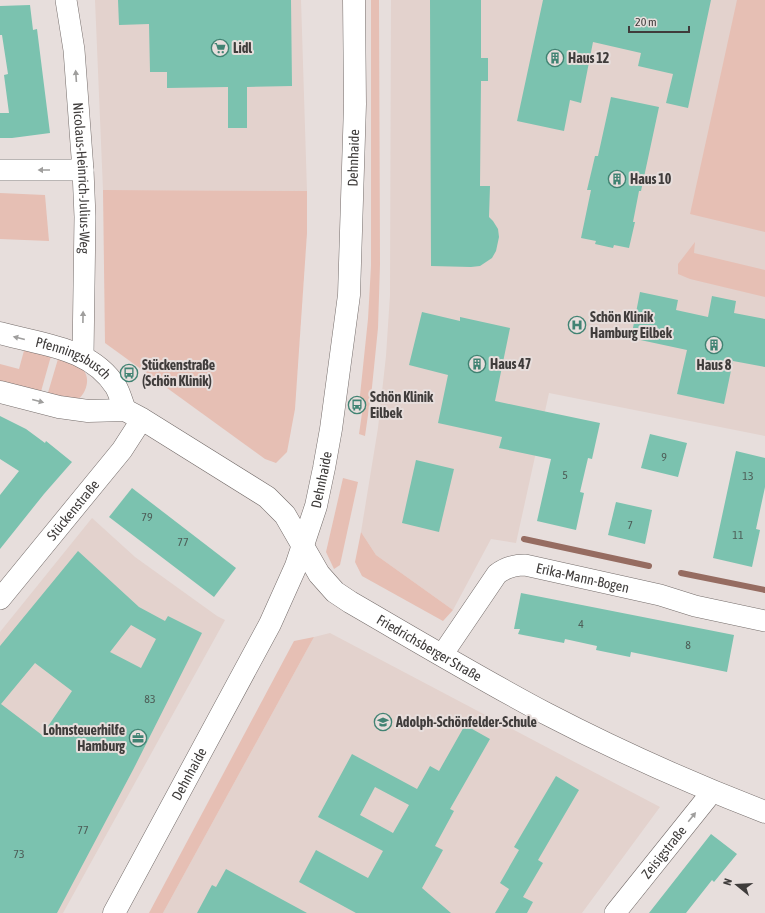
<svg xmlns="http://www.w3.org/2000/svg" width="765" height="913" font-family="'Asap Condensed',sans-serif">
	<rect width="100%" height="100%" fill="#e7dedc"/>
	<g fill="#e3d2cd">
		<polygon points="95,0 301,0 307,191 103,190"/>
		<polygon points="391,0 765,0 765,436 549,393 516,543 491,539 453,610 376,555 361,532 378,428 386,356 390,295"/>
		<polygon points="92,518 135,557 217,616 225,620 63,913 0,913 0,632"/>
		<polygon points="330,633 660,807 582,913 163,913 314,637"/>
	</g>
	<g fill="#e6bfb4">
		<polygon points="371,0 379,0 380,264 378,328 372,387 365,436 359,434 363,406 359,405 368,319 371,266"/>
		<polygon points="737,0 765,0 765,232 690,214"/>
		<polygon points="103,190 307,191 307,233 295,409 287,452 276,463 265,459 105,343"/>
		<polygon points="0,193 45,195 49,241 0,239"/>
		<polygon points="695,242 694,253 765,270 765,297 690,279 678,274 678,264"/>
		<polygon points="25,347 51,356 40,395 0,382 0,364 19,369"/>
		<path d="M58,359C64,361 71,362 77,365C93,373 88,393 76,401L47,396Z"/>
		<polygon points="343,478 358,482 340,565 334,569 326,552"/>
		<polygon points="361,532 376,555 453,610 443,621 362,576 355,562"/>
		<polygon points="314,637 163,913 149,913 294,641"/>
	</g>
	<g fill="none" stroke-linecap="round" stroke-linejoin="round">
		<g stroke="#966c61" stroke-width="6">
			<polyline points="524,539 649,566"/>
			<polyline points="681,573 765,590"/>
		</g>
	</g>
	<g fill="#7bc2af" fill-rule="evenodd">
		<polygon points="118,0 291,0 292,86 247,87 247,128 228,128 228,87 167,88 167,72 150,72 149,24 119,25"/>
		<polygon points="430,0 481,0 481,58 488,58 488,81 481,81 480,186 490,186 489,217 493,221 498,229 499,237 496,251 492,258 480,266 471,267 431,266"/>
		<polygon points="543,0 711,0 688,108 666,103 673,74 638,66 641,53 593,42 581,103 570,100 564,131 517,121"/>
		<polygon points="30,5 33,30 37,29 50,133 12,138 0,138 0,113 9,113 4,75 8,74 2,35 0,35 0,6"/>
		<polygon points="611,97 659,107 641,191 639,191 633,222 635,222 629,248 614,245 613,248 595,244 596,241 581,238 591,190 587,190 592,169 595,156 598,156"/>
		<polygon points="640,292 678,300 676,310 708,317 712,296 736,301 734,313 765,319 765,367 733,361 724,404 677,394 687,350 631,338"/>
		<polygon points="422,312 460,321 460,317 510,328 495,401 600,423 592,459 588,458 580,492 584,493 576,530 537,521 551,459 499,448 502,437 438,423 448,375 409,365"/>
		<polygon points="0,416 26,429 45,443 46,441 72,462 44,494 0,549 0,495 19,471 0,459"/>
		<polygon points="650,434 687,443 678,477 641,468"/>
		<polygon points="736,451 765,458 765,487 756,529 760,530 752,567 713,558"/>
		<polygon points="416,460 454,469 439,532 402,523"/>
		<polygon points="132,488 236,568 214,597 109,517"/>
		<polygon points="616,502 652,510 645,544 608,535"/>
		<path d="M78,551L139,607L165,621L168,616L202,633L134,768L57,913H0V646ZM131,625L156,639L141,668L110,652ZM35,663L72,691L42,735L1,704Z"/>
		<polygon points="521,593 734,635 727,672 631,652 630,657 596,650 597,646 565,639 564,643 518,634 520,629 514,629"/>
		<path d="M465,725L490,739L450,809L454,811L435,846L443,850L422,888L451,913H356L299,882L316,850L368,878L383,851L318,817L352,754L417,789L430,766L439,771ZM375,787L409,805L393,833L360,815Z"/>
		<polygon points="556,776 579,790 538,860 543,863 523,897 533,902 527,913 495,913 509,889 500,883 519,850 514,847"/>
		<polygon points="711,834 737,854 714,882 712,880 686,913 649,913"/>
		<polygon points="226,869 307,913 197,913 212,885 216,887"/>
	</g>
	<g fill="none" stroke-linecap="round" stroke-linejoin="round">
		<defs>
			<g id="minor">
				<path id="s1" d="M66,0L74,50L83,170L85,217L83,356"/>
				<polyline points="0,170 83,170"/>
				<path id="s2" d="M0,599L122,450L142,419"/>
				<path id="s3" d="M442,655L497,574C506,567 514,565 525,565L660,595L695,606L765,621"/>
				<path id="s4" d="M615,913L712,792"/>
			</g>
			<g id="tertiary">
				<path id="s5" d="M0,333C42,345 91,347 116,387C120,394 122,403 125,410"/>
				<path id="s6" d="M0,392L59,407L88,411L125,410L142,419L267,497L285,515L319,574L335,592L350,602C414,639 479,678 545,713C616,750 690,783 765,812"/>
			</g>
			<g id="secondary">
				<path id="s7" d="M114,913L270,624L296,566L316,506L324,468L331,429L349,295L355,104L354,0"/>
			</g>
		</defs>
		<use href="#minor" stroke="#746c6a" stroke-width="22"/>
		<use href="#tertiary" stroke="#746c6a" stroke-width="23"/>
		<use href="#secondary" stroke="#746c6a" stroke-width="23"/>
		<use href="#minor" stroke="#fff" stroke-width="21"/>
		<use href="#tertiary" stroke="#fff" stroke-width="22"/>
		<use href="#secondary" stroke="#fff" stroke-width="22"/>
	</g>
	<defs><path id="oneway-solid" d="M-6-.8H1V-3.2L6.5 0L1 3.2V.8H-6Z"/></defs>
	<g fill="#9f9e9d">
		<use href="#oneway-solid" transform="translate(76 76) rotate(-94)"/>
		<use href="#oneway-solid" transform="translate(44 170) rotate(180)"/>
		<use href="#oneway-solid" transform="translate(83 317) rotate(-89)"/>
		<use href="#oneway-solid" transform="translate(19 338) rotate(-166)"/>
		<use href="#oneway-solid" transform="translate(38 401) rotate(15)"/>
		<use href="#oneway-solid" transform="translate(692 817) rotate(-51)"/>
	</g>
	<defs>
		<symbol id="supermarket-ring" viewBox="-11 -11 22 22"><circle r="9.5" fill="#e7dedc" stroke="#418373" stroke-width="1.5"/><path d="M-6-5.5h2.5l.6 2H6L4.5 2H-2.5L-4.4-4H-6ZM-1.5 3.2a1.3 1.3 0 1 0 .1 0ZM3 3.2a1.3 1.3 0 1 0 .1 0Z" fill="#418373"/></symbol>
		<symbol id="building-ring" viewBox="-11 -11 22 22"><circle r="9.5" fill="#e7dedc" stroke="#418373" stroke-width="1.5"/><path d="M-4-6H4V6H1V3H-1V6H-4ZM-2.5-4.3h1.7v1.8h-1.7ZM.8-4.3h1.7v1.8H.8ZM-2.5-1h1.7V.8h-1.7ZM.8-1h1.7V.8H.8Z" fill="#418373"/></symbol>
		<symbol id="hospital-ring" viewBox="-11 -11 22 22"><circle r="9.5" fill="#e7dedc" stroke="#418373" stroke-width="1.5"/><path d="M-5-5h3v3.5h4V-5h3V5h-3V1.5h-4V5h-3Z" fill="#418373"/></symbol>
		<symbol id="bus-ring" viewBox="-11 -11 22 22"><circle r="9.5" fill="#e7dedc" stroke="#418373" stroke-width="1.5"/><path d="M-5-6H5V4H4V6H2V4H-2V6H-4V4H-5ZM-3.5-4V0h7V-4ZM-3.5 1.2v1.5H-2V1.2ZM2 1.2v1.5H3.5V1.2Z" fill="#418373"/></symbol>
		<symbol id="school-ring" viewBox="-11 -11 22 22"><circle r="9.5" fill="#e7dedc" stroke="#418373" stroke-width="1.5"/><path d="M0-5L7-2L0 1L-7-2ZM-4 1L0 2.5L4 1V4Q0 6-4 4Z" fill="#418373"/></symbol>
		<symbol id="office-ring" viewBox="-11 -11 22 22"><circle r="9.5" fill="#e7dedc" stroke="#418373" stroke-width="1.5"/><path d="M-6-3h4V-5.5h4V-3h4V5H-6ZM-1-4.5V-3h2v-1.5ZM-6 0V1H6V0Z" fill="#418373"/></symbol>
	</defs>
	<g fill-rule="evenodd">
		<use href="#supermarket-ring" x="210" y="38" width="20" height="20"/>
		<use href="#building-ring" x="545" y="48" width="20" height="20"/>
		<use href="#building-ring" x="607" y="169" width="20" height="20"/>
		<use href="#hospital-ring" x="567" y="315" width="20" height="20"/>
		<use href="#building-ring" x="704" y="335" width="20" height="20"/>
		<use href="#building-ring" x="467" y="354" width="20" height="20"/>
		<use href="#bus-ring" x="119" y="363" width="20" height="20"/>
		<use href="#bus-ring" x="347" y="395" width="20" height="20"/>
		<use href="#school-ring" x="373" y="712" width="20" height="20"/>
		<use href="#office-ring" x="128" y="728" width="20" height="20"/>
	</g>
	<g text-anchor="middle" stroke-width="4" stroke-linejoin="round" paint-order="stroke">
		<g font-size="12" fill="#4e5e58">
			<text x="664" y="461">9</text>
			<text x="565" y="479">5</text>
			<text x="748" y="480">13</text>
			<text x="147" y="521">79</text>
			<text x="630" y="529">7</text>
			<text x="738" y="539">11</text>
			<text x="183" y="546">77</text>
			<text x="581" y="628">4</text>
			<text x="688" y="649">8</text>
			<text x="150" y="703">83</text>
			<text x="83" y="834">77</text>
			<text x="19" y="858">73</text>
		</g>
		<g font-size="14" font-weight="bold" fill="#3f3c3b" stroke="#e7dedc" text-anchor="start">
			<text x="233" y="53">Lidl</text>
			<text x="568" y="63">Haus 12</text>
			<text x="630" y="184">Haus 10</text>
			<text x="590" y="322">Schön Klinik<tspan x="590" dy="16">Hamburg Eilbek</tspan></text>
			<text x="490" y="369">Haus 47</text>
			<text x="142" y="370">Stückenstraße<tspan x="142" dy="16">(Schön Klinik)</tspan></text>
			<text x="714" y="370" text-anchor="middle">Haus 8</text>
			<text x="370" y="402">Schön Klinik<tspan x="370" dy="16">Eilbek</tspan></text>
			<text x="396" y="727">Adolph-Schönfelder-Schule</text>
			<text x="125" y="735" text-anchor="end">Lohnsteuerhilfe<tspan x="125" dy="16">Hamburg</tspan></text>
		</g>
		<g font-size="14" fill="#3f3c3b" stroke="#e7dedc">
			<text dy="5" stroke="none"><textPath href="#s7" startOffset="806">Dehnhaide</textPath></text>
			<text dy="5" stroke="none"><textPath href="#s1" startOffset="179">Nicolaus-Heinrich-Julius-Weg</textPath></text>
			<text dy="5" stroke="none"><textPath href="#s5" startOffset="78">Pfenningsbusch</textPath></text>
			<text dy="5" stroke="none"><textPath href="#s7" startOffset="482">Dehnhaide</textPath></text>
			<text dy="5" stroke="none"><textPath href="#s2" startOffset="115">Stückenstraße</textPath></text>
			<text dy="5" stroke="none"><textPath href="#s3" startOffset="187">Erika-Mann-Bogen</textPath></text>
			<text dy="5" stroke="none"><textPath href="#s6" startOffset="521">Friedrichsberger Straße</textPath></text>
			<text dy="5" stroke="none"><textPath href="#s7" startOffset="158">Dehnhaide</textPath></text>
			<text dy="5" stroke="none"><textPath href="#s4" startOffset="78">Zeisigstraße</textPath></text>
		</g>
	</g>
	<g transform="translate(737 885) rotate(288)" stroke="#e7dedc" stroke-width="3" paint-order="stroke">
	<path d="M0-3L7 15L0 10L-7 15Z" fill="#3f3c3b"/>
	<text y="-6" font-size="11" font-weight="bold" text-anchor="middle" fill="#3f3c3b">N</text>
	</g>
	<path d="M629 26v6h60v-6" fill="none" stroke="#3f3c3b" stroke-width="2"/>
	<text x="635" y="26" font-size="12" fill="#3f3c3b" stroke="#e7dedc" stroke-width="3" paint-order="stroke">20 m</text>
</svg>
